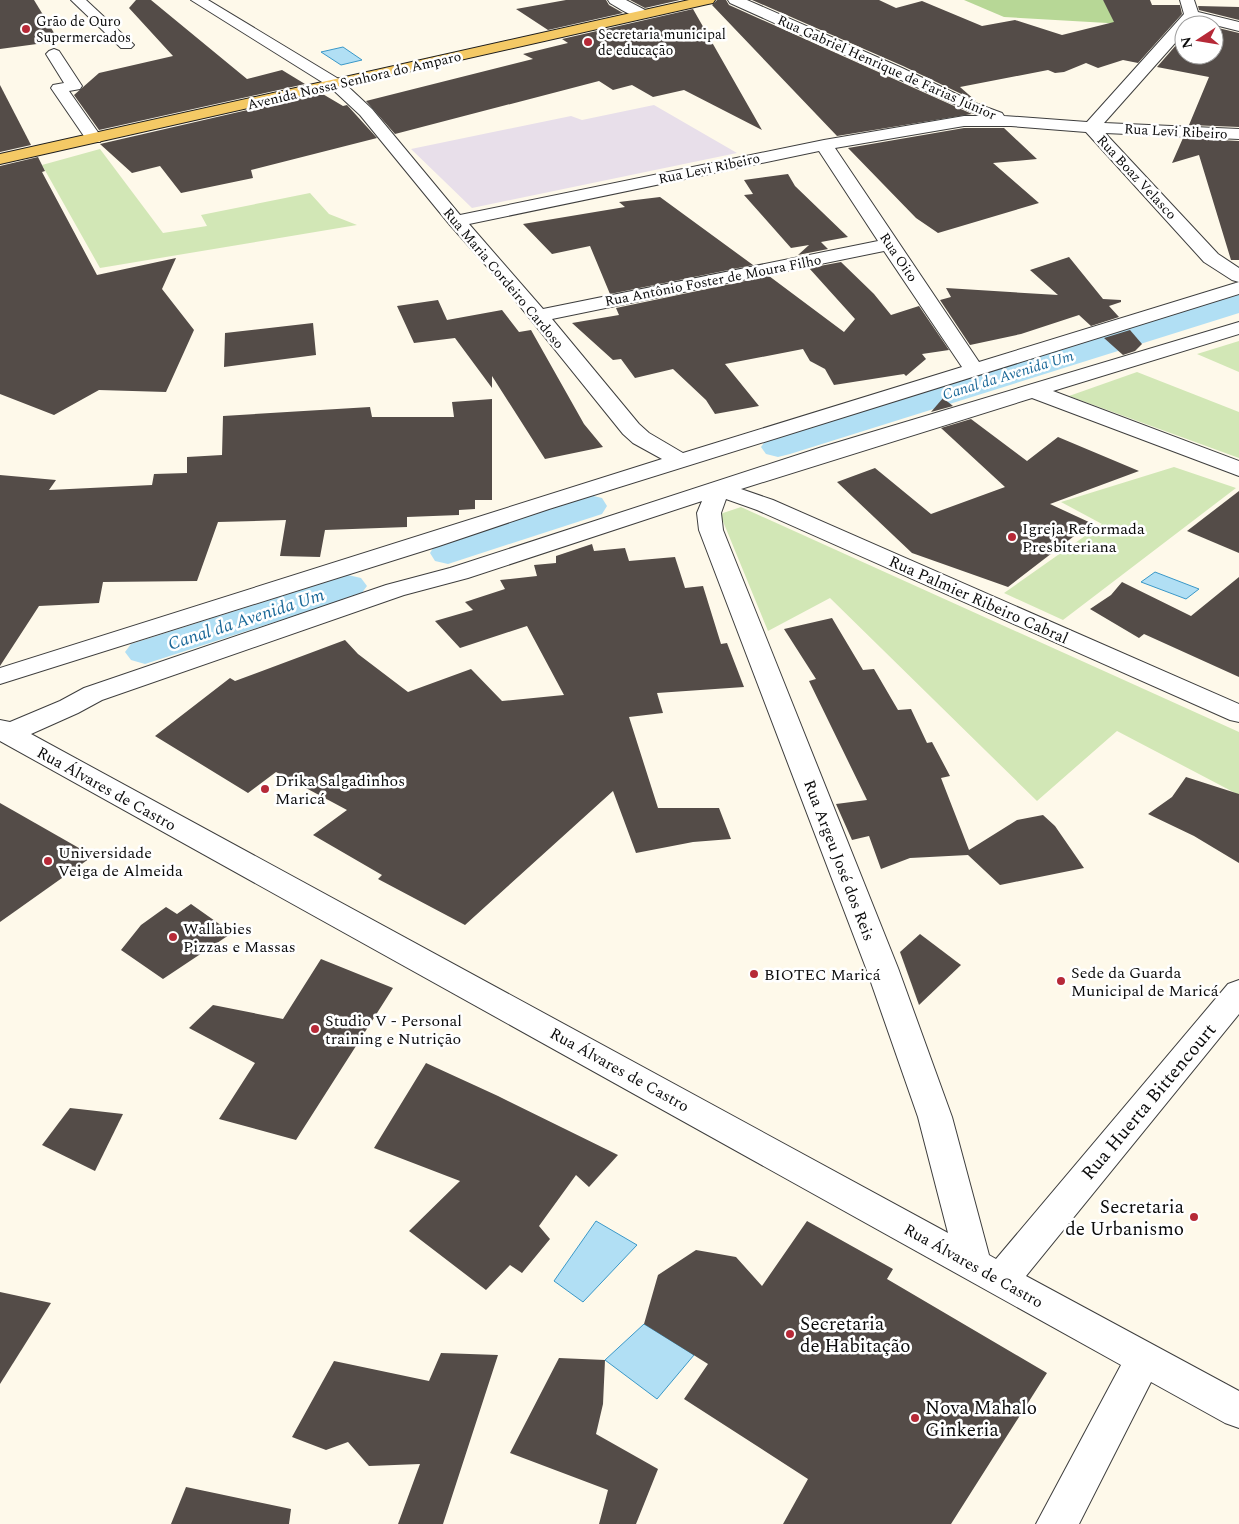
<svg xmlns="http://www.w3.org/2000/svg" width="1239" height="1524" font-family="Spectral,serif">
	<rect width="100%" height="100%" fill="#fef9ea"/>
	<polygon fill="#e8dfea" points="654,105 737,153 472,208 411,149 571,116 582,120"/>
	<g fill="#d2e7b6">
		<polygon points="100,149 163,233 207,226 201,215 310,193 329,214 357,225 100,268 42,165"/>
		<polygon points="1239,341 1239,372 1197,354"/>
		<polygon points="1137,372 1239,412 1239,458 1069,396"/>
		<polygon points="1174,467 1236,488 1063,620 1004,593 1102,524 1061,502"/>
		<polygon points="741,507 1239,732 1239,795 1117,731 1037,801 830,598 768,631 720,514"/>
	</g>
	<polygon fill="#b7d796" points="964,0 1103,0 1125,24 1004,17"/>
	<g fill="#b1dff4" stroke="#3a98c8">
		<polygon points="343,47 362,60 341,65 321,52"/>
		<polygon points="1155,572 1199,589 1186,599 1141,582"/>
		<polygon points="596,1221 637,1245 583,1302 554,1281"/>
		<polygon points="644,1324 694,1355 657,1399 605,1360"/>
	</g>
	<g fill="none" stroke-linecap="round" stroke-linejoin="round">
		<g fill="#b1dff4" fill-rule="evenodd">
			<polygon points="1239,294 1239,313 790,454 778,457 766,454 761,447 766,440"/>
			<polygon points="589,495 602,498 607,506 602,514 448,564 435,561 430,553 435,545"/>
			<polygon points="348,575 361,578 367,586 361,594 145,664 131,660 125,652 131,644"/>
		</g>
	</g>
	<g fill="#544c48">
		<polygon points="0,0 34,0 59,41 0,49"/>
		<polygon points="136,0 151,0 247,79 282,70 305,84 99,130 74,95 99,73 173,56 129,8"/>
		<polygon points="566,0 606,0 609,5 623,13 548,30 516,9"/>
		<polygon points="630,0 680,0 645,8"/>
		<polygon points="717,0 726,0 729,5 972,114 837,136 712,5"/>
		<polygon points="752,0 879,0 896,8 922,1 982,26 1015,20 1062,35 1114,22 1103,0 1150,0 1152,5 1180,5 1182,14 1138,63 1123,60 1098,68 1086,63 1064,72 1055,73 1048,70 960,87 976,101 903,66"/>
		<polygon points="1198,6 1239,7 1239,20 1199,10"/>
		<polygon points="693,9 762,130 684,90 653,97 632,85 613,90 599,81 395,134 366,101 533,59 523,54 568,43 562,39"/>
		<polygon points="1214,27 1239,33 1239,127 1189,125 1209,77 1157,67 1184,36 1184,55 1214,55"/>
		<polygon points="0,85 31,145 0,152"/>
		<polygon points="321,93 343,106 347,105 377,138 251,170 253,178 181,193 160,166 132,173 100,144"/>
		<polygon points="964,128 1004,128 1037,159 993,163 1039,203 938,233 916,218 848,148"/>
		<polygon points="1183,138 1239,141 1239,260 1231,260 1199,155 1172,163"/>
		<polygon points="38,157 45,171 42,172 97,275 176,258 162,289 194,330 166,392 99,390 54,415 0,394 0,166"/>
		<polygon points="788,174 795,186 848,237 821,242 828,249 798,255 809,245 791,248 744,195 753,194 744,180"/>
		<polygon points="660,197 753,265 610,294 590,246 552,254 523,224 625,207 619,202"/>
		<polygon points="1069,257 1103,299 1121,300 1121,302 1109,306 1119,317 1091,326 1079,315 1021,334 970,345 940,300 951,297 946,288 1058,295 1030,270"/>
		<polygon points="841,262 874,294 891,315 919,306 949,350 922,354 926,359 906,376 904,374 834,385 825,369 810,361 803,349 725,364 759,406 715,414 706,400 673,369 635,378 621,359 613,360 572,323 619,315 616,308 769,276 844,332 855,319 809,268"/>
		<polygon points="438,300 447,320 502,310 519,332 531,330 584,424 603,447 545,459 492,376 492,388 455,338 414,343 397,306"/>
		<polygon points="313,323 316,355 224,367 225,333"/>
		<polygon points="1130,330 1142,344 1135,351 1123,355 1104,338"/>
		<polygon points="943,398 953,406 931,412"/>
		<polygon points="492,399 492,500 475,500 475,509 459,510 459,515 407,517 407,527 325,530 320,557 280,556 286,520 218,522 197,581 103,582 99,603 39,606 0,666 0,475 56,480 49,490 152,485 154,474 187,473 187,457 222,455 223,416 370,407 372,417 454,417 452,402"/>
		<polygon points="971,419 1027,461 1058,437 1139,471 1050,504 1091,523 1008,587 912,553 837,482 875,468 931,514 1005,487 941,428"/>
		<polygon points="1239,491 1239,553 1187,531"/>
		<polygon points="592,544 594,551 625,548 629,561 675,557 685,588 703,586 721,644 727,643 744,687 657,693 663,713 629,717 658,808 719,808 731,839 693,842 636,853 613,791 465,925 378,879 382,875 313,835 347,810 276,772 248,793 155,736 230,678 235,681 345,640 358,654 408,692 471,669 502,701 564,695 527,626 460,648 435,621 473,610 465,602 505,589 500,580 537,576 534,565 556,563 556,556"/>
		<polygon points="1239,577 1239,677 1144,634 1139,638 1090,609 1111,595 1122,582 1191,616"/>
		<polygon points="832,618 863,670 874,669 898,710 911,709 927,743 932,742 950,776 941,778 969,850 1017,820 1043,815 1055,826 1084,868 1000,885 968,855 910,858 881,869 869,836 852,840 836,804 867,800 809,681 816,679 784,629"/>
		<polygon points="1186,777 1239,794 1239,863 1194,836 1148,814 1172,797"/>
		<polygon points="0,803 93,856 0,922"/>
		<polygon points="191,904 232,933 163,979 121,950 141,925 166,907 177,914"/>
		<polygon points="920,934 961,965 919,1005 900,952"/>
		<polygon points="321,959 393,988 296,1140 219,1119 255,1063 189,1028 213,1005 283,1019"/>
		<polygon points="426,1063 498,1096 618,1155 589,1187 576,1175 539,1226 550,1239 522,1273 510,1265 486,1290 409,1231 460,1181 374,1148"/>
		<polygon points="70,1108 123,1114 95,1171 42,1145"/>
		<polygon points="807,1221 893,1269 887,1279 1047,1373 951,1524 783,1524 808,1479 684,1399 708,1364 644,1324 658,1275 696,1250 736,1257 762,1286"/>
		<polygon points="0,1292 51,1303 0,1384"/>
		<polygon points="441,1353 498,1355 443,1524 398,1524 420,1464 369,1466 348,1442 326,1450 292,1437 334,1361 429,1381"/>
		<polygon points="559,1358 605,1360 603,1404 596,1434 658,1469 636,1524 599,1524 608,1490 510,1453"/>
		<polygon points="186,1487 291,1509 289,1524 171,1524"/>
	</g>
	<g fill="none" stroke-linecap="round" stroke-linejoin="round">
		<defs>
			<g id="minor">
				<polygon points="71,0 86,0 131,42 134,45 131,48 121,48"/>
				<path d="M191,0H208L342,81L372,109L460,215L824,140L964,116H981L730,3L728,0H747L902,68L975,103L1002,113L1004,116L1087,122L1184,14L1180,0H1194L1198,12L1239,22V31L1195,20L1191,25H1184V33L1104,123L1239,129V139L1105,133L1218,254L1239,268V282L1232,280L1204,262L1086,132L1011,126H964L835,148L979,362L1239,282V294L549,509L439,546L0,684V668L662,459L633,443L623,434L498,279L450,225L360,115L330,87ZM819,151L878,241L543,309L469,224ZM884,251L962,367L683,453L649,433L639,424L552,319Z"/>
				<path d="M608,0H626L647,11L649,14L647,17C635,20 621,9 610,3Z"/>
				<polygon points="54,49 59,51 82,86 80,89 69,91 102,138 100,142 88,142 51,88 53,85 64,83 46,54 49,51"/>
				<path d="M1239,322V334L1053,391L1239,461V476L1032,398L741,489L773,500L1239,704V722L1230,720L757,510L726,499L721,513L723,530L898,968L952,1117L989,1255L996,1259L1228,984L1239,980V1014L1026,1276L1239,1391V1428L1225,1423L1151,1382L1079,1524H1036L1121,1365L0,741V720L10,722L60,701L84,688L386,585L450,568L822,447ZM702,501L697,513L699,530L866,968L918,1117L948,1233L31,734L78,713L102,700L404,595L468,578Z"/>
			</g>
			<polygon id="major" points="689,0 715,0 713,3 708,4 0,164 0,154"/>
		</defs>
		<use href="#minor" stroke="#3e3e3e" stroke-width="2"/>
		<use href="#major" stroke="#1c1c1c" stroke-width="2"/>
		<use href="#minor" fill="#fff" fill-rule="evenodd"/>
		<use href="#major" fill="#f4c965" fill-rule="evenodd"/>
	</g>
	<g fill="#b62937" stroke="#fff" stroke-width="2">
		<circle cx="26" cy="29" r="5"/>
		<circle cx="588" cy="42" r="5"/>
		<circle cx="1012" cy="537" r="5"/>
		<circle cx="265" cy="789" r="5"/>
		<circle cx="48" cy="861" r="5"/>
		<circle cx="173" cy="937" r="5"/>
		<circle cx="754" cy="974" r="5"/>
		<circle cx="1061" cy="981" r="5"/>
		<circle cx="315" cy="1029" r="5"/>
		<circle cx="1194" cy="1217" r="5"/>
		<circle cx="790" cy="1334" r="5"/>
		<circle cx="915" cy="1418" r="5"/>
	</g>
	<g text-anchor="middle" stroke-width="5" stroke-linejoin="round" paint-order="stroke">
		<g font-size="14" fill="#0b0b0b" stroke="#fff" text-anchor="start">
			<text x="36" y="26">Grão de Ouro<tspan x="36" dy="16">Supermercados</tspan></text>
			<text x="598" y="39">Secretaria municipal<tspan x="598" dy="16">de educação</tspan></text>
		</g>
		<g font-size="14" fill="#0b0b0b" stroke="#fff">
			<text transform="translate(887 67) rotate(24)" y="5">Rua Gabriel Henrique de Farias Júnior</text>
			<text transform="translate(354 80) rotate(-13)" y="5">Avenida Nossa Senhora do Amparo</text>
			<text transform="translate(1176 131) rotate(3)" y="5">Rua Levi Ribeiro</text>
			<text transform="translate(709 168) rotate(-12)" y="5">Rua Levi Ribeiro</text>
			<text transform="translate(1137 177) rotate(47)" y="5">Rua Boaz Velasco</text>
			<text transform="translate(899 257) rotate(56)" y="5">Rua Oito</text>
			<text transform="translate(504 278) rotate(50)" y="5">Rua Maria Cordeiro Cardoso</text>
			<text transform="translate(713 280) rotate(-11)" y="5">Rua Antônio Foster de Moura Filho</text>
		</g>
		<g font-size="15" font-style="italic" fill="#1a6898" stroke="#fff">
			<text transform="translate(1008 375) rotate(-17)" y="5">Canal da Avenida Um</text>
		</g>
		<g font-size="16" fill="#0b0b0b" stroke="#fff" text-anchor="start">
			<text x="1022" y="534">Igreja Reformada<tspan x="1022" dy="18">Presbiteriana</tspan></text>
			<text x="275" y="786">Drika Salgadinhos<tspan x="275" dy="18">Maricá</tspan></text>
			<text x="58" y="858">Universidade<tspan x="58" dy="18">Veiga de Almeida</tspan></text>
			<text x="183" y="934">Wallabies<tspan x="183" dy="18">Pizzas e Massas</tspan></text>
			<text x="1071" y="978">Sede da Guarda<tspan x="1071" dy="18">Municipal de Maricá</tspan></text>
			<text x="764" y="980">BIOTEC Maricá</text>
			<text x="325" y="1026">Studio V - Personal<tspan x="325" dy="18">training e Nutrição</tspan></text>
		</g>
		<g font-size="16" fill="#0b0b0b" stroke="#fff">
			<text transform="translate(979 599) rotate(24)" y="6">Rua Palmier Ribeiro Cabral</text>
			<text transform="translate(107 788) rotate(29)" y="6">Rua Álvares de Castro</text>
			<text transform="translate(840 860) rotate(69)" y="6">Rua Argeu José dos Reis</text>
			<text transform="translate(620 1069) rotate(29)" y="6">Rua Álvares de Castro</text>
			<text transform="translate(974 1265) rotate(29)" y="6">Rua Álvares de Castro</text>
		</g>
		<g font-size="18" font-style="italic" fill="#1a6898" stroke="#fff">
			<text transform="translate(246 619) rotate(-18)" y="6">Canal da Avenida Um</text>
		</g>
		<g font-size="19" fill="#0b0b0b" stroke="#fff">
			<text transform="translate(1148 1101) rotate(-50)" y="7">Rua Huerta Bittencourt</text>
		</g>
		<g font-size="19" fill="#0b0b0b" stroke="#fff" text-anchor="start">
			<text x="1184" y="1213" text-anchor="end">Secretaria<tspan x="1184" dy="22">de Urbanismo</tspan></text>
			<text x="800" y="1330">Secretaria<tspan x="800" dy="22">de Habitação</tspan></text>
			<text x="925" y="1414">Nova Mahalo<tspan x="925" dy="22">Ginkeria</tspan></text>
		</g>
	</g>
	<g transform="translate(1199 40) rotate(258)"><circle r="24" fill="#ffffff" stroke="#9d9d9d"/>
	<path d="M0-4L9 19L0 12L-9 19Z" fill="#b62937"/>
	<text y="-8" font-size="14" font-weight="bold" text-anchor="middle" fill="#0b0b0b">N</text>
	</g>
</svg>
